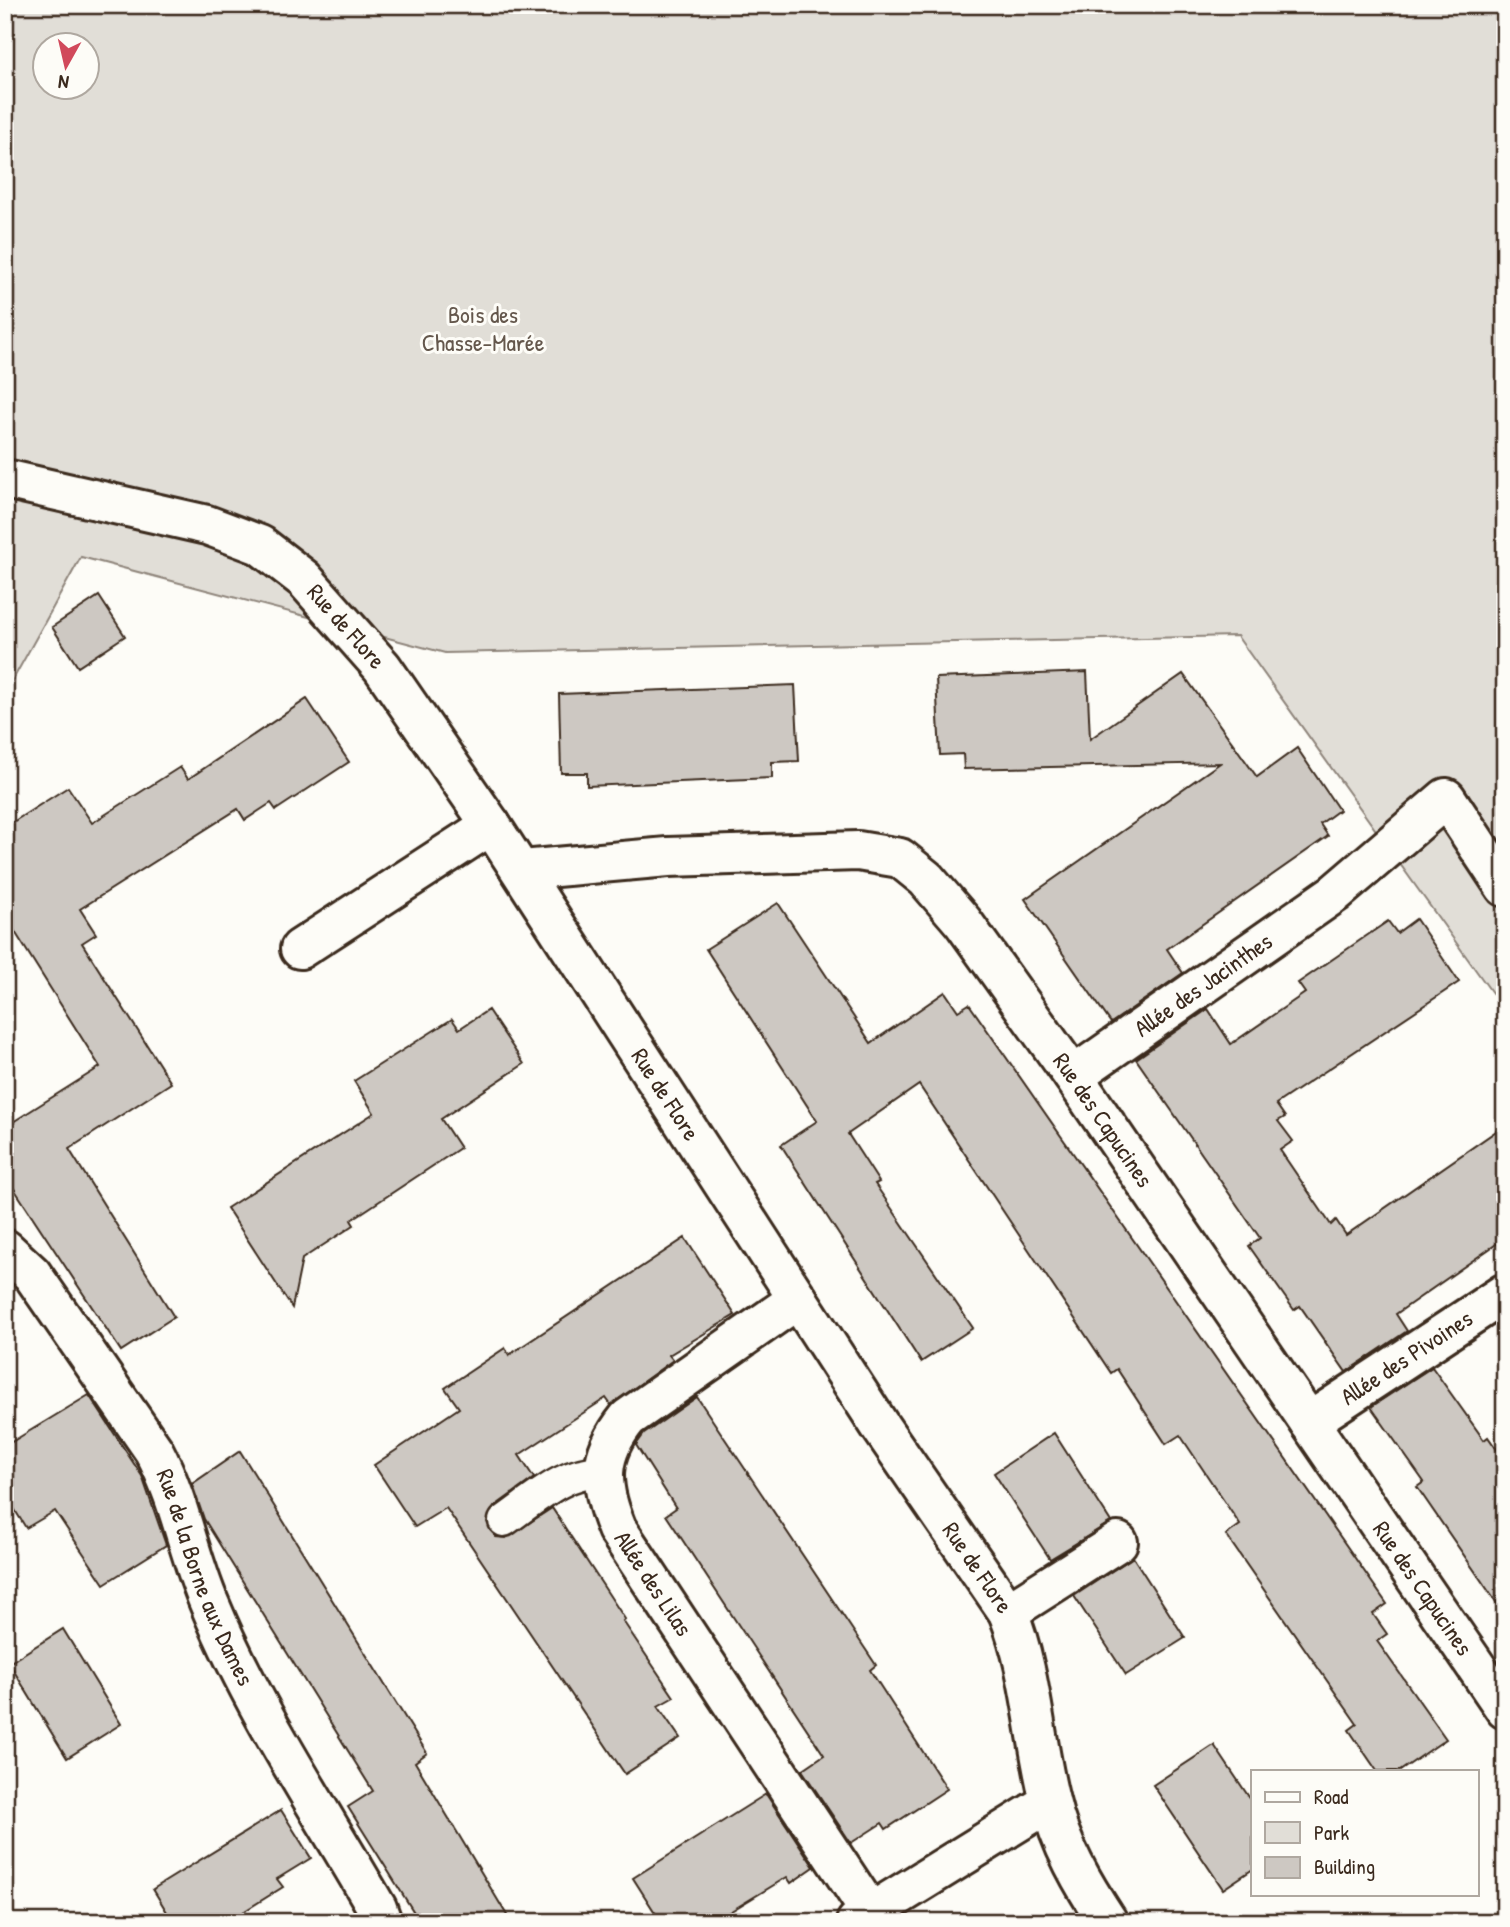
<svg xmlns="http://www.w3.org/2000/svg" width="1510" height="1927" font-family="'Patrick Hand',sans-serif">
	<rect width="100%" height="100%" fill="#fdfcf7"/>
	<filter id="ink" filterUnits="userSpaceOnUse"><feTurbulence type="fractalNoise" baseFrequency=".0143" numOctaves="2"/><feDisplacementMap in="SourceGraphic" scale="14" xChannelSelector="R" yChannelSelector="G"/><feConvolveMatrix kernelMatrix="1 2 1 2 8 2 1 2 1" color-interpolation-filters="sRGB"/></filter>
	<g filter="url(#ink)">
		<path fill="#e1ded7" stroke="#8e847a" stroke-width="2" fill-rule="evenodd" d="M5,5H1505V1011L1237,636L445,653L81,557L5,694ZM46,46H88V88H46Z"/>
		<g fill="#cdc8c2" stroke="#3b2a1e" stroke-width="2">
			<polygon points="99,596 125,636 78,667 52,627"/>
			<polygon points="1087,672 1090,739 1183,674 1257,777 1297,748 1339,810 1320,824 1328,836 1167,949 1183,973 1111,1023 1025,899 1220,763 964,769 963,754 940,755 936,678"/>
			<polygon points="795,685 799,761 772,762 772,778 587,786 587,773 561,773 559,694"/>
			<polygon points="307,699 349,762 276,810 271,803 245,820 238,809 80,909 96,934 82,943 171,1083 69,1149 174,1317 121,1351 5,1175 5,1127 100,1067 5,916 5,827 68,787 92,823 180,767 188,779"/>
			<polygon points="778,903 871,1043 945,992 958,1011 969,1004 1387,1604 1373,1614 1387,1634 1377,1641 1446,1739 1400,1771 1377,1771 1349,1730 1357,1724 1226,1535 1240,1525 1180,1435 1166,1444 1117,1369 1111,1373 919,1085 848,1134 879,1182 875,1184 973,1328 921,1362 781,1145 817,1121 706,949"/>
			<polygon points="1416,919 1459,982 1276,1104 1285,1117 1278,1121 1293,1141 1280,1150 1331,1225 1336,1220 1346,1235 1505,1125 1505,1238 1396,1314 1407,1331 1346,1372 1300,1306 1294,1310 1249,1246 1260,1238 1136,1059 1208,1009 1231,1044 1305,993 1298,983 1388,921 1397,933"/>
			<polygon points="488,1010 524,1064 441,1119 460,1148 351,1220 354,1225 302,1259 292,1308 227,1208 374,1113 354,1081 452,1019 459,1029"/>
			<polygon points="685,1238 735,1315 669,1355 673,1360 611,1405 606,1398 519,1455 534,1478 494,1507 487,1522 496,1537 506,1538 552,1508 625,1619 623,1621 674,1697 658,1706 680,1738 625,1774 446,1508 415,1527 374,1465 459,1408 445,1388 505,1348 509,1355"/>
			<polygon points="1432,1367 1484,1440 1488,1437 1505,1461 1505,1615 1417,1487 1424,1482 1371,1407"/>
			<polygon points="89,1395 142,1476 166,1545 104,1584 55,1511 26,1528 5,1494 5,1446"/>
			<polygon points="697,1397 876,1665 870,1670 947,1789 886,1829 882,1823 851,1843 802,1770 824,1755 666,1515 676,1508 636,1445 644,1434"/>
			<polygon points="1054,1433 1111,1522 1050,1559 994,1473"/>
			<polygon points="240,1451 427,1753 415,1762 511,1922 420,1922 348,1807 373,1791 204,1519 192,1484"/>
			<polygon points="1133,1557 1185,1638 1126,1675 1074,1596"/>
			<polygon points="63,1629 121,1724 67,1758 9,1663"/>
			<polygon points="1214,1745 1253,1803 1253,1869 1223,1889 1153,1785"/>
			<polygon points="766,1794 814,1867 791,1883 787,1877 713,1922 661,1922 633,1878"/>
			<polygon points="281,1810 311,1858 277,1879 283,1887 227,1922 173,1922 153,1889"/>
		</g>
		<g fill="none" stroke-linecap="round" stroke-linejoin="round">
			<defs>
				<path id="lane" d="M504,1521C533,1501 566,1469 603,1472"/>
				<g id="street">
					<path id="s1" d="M5,479L207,525L260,545L304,579L382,667L491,825L880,1426L1008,1612C1032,1672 1034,1738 1050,1801C1060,1845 1083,1884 1108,1922"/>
					<path id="s2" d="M522,870L668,857L858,851L900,858L926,879L963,922L1073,1076L1505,1709"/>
					<polyline points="300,949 491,825"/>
					<path id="s3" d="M1073,1076L1335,893L1446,798L1505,887"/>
					<path id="s4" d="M5,1249L32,1274L154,1451C180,1500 188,1554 210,1605C254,1711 320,1809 377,1908L382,1922"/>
					<path id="s5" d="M798,1299L628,1418C597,1456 599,1485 617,1529L870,1912"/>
					<path id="s6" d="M1309,1422L1505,1293"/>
					<polyline points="1008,1612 1118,1542"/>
					<polyline points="856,1922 1050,1802"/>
				</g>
			</defs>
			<use href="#lane" stroke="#3b2a1e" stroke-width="35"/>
			<use href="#street" stroke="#3b2a1e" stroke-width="44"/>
			<use href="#lane" stroke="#fdfcf7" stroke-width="30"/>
			<use href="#street" stroke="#fdfcf7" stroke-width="38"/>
		</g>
	</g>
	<g text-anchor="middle" stroke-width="6" stroke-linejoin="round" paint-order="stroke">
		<g font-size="24" fill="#64574c" stroke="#fdfcf7">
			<text x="483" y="323">Bois des<tspan x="483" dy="28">Chasse-Marée</tspan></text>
		</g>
		<g font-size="24" fill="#3b2a1e" stroke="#fdfcf7">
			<text dy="8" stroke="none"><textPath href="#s1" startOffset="383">Rue de Flore</textPath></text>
			<text dy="8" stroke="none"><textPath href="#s3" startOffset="159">Allée des Jacinthes</textPath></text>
			<text dy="8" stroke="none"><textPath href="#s1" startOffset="950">Rue de Flore</textPath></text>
			<text dy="8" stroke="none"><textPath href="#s2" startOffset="712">Rue des Capucines</textPath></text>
			<text dy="8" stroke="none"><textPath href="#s6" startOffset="117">Allée des Pivoines</textPath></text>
			<text dy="8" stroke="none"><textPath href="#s1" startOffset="1517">Rue de Flore</textPath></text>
			<text dy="8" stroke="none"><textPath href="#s4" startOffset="388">Rue de la Borne aux Dames</textPath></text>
			<text dy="8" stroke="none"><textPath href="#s5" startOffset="392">Allée des Lilas</textPath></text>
			<text dy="8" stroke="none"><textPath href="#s2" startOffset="1279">Rue des Capucines</textPath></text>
		</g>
	</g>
	<rect width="1510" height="1927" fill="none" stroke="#fdfcf7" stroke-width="28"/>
	<rect x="14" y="14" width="1482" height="1899" fill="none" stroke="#3b2a1e" stroke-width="2.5" filter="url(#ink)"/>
	<rect x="1251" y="1770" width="228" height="126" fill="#fdfcf7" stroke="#afa8a0" stroke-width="2"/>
	<rect x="1265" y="1792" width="35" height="10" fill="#fdfcf7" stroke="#afa8a0" stroke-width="2"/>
	<text x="1314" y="1804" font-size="21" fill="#3b2a1e">Road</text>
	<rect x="1265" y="1822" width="35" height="21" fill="#e1ded7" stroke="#afa8a0" stroke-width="2"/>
	<text x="1314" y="1840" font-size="21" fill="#3b2a1e">Park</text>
	<rect x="1265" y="1857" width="35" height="21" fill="#cdc8c2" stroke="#afa8a0" stroke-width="2"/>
	<text x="1314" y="1874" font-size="21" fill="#3b2a1e">Building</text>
	<g transform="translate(66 66) rotate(188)"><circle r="33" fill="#fdfcf7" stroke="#afa8a0" stroke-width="2"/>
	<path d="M0-5L12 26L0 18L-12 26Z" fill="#d1495b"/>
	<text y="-10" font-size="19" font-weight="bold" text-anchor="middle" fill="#3b2a1e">N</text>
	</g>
</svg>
